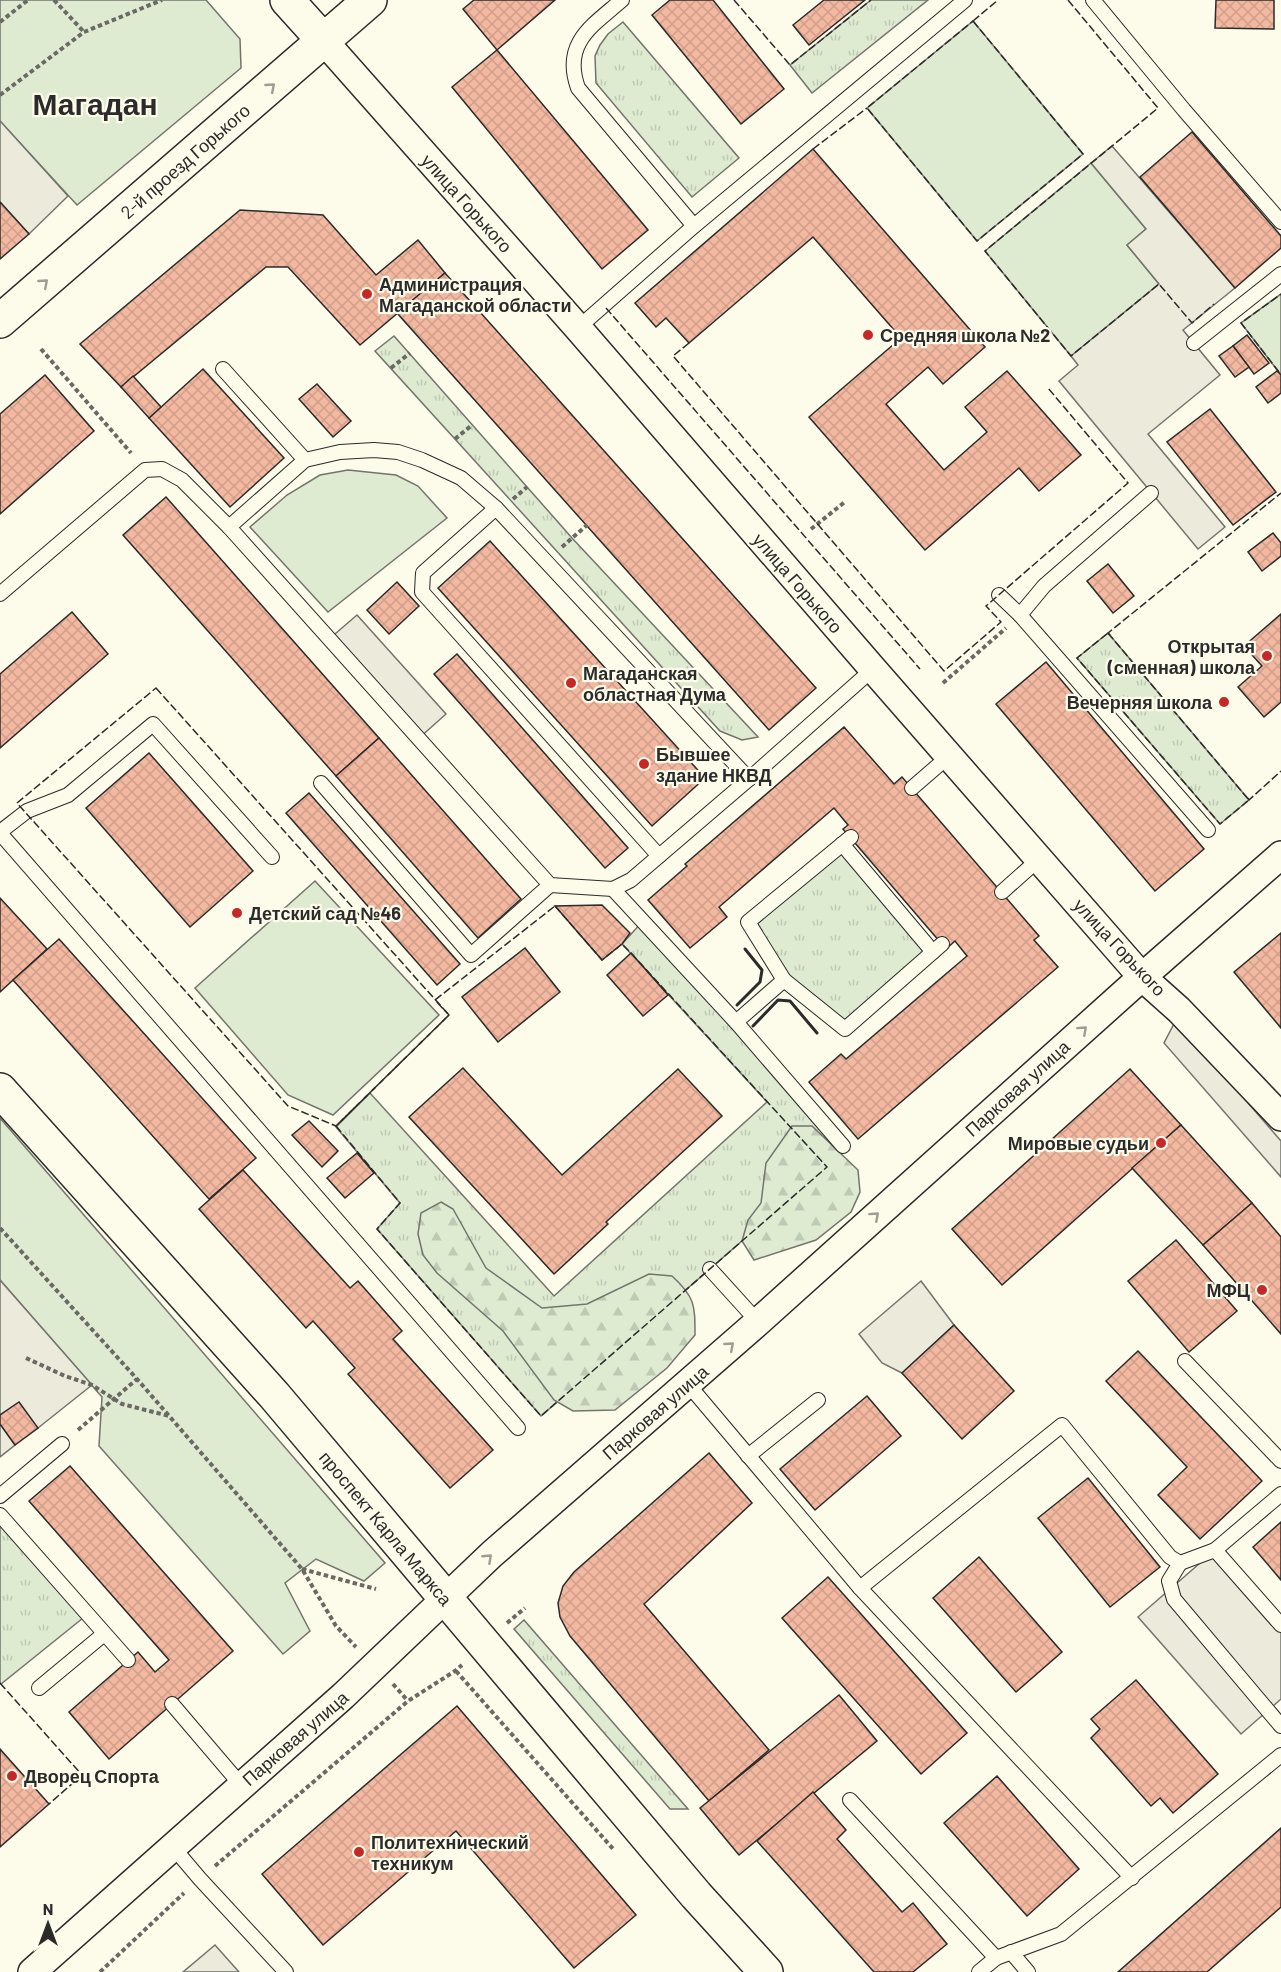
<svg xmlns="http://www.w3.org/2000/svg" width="1281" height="1972" font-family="Barlow,sans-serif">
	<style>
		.grass { fill: url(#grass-tufts); stroke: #74746e; stroke-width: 1.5 }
		.forest { fill: url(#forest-firs); stroke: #74746e; stroke-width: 1.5 }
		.park { fill: #deebd1; stroke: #74746e; stroke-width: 1.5 }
		.parking { fill: #eceadb; stroke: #74746e; stroke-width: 1.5 }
		.building { fill: url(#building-cross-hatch); stroke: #2b2b2b; stroke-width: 1.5 }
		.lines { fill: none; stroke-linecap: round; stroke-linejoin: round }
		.service-casing { stroke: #2b2b2b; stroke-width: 16 }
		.minor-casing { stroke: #2b2b2b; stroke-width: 30 }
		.tertiary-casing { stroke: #2b2b2b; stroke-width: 36 }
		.path { stroke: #6a6964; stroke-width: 4; stroke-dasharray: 4.5 3; stroke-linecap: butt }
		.service { stroke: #fdfbea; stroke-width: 14 }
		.minor { stroke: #fdfbea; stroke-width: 27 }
		.tertiary { stroke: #fdfbea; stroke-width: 33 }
		.fence { stroke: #2b2b2b; stroke-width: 1.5; stroke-dasharray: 8 3; stroke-linecap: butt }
		.wall { stroke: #2b2b2b; stroke-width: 3 }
		.oneway { stroke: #9e9d94 }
		.poi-dot { fill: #c62828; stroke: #fdfbea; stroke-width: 2 }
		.labels { text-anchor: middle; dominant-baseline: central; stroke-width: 4.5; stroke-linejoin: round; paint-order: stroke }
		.street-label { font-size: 18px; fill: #2b2b2b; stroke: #fdfbea }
		.poi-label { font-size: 18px; font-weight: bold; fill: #2b2b2b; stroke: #fdfbea; text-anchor: start }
		.town-label { font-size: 30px; font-weight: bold; fill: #2b2b2b; stroke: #fdfbea }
	</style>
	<defs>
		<pattern id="grass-tufts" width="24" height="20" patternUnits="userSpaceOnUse" patternTransform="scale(1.5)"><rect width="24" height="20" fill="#deebd1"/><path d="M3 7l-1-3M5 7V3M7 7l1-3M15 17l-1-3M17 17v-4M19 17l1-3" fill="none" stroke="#bfcab4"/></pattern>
		<pattern id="forest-firs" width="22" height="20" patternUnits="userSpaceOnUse" patternTransform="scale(1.5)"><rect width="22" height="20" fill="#deebd1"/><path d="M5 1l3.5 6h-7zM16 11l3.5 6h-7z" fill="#bfcab4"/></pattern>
		<pattern id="building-cross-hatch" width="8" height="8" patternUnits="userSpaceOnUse" patternTransform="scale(1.5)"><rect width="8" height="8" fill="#f2b8a0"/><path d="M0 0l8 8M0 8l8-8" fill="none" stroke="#d09e8a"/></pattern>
	</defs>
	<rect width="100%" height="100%" fill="#fdfbea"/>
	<!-- grass -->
	<g class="grass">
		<path d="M871,0H928L812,93L790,65Z"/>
		<path d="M623,22L739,158L692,197L596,83L595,56L600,45L608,34Z"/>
		<path d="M394,336L572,538L758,737L742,740L720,731L375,351Z"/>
		<path d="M1108,633L1249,800L1220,824L1077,658Z"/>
		<path d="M842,844L933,952L845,1029L784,980L748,922Z"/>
		<path d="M643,921L843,1146L841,1157L827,1167L541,1416L377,1229L400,1203L336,1127L370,1093L554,1296L767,1102L622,944Z"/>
		<path d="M0,1515L88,1614L1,1684L0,1683Z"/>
		<path d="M524,1620L688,1809H670L514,1629Z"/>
	</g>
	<!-- forest -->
	<g class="forest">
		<path d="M792,1126H812L858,1170L860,1192L851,1212L816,1240L754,1260L742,1241L748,1220L761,1203L766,1163Z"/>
		<path d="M441,1202L453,1209L486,1268L542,1308L587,1304L649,1274L672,1276C695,1297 695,1305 695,1335L667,1368L615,1410L573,1411L554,1400L503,1331L437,1273L423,1255L418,1234L421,1213Z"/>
	</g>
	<!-- park -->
	<g class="park">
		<path d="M0,0H206L240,39L241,68L77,205L0,121Z"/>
		<path d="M973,21L1083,154L977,241L867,108Z"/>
		<path d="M1091,163L1146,229L1127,245L1159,284L1071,356L985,251Z"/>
		<path d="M1281,294V375L1241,323Z"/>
		<path d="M348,470L396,475L418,486L447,518L328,612L250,527L287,495L320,475Z"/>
		<path d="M315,881L439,1015L333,1115L288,1095L195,988Z"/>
		<path d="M0,1118L385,1563L364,1581L316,1559L285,1583L310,1631L283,1654L99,1446L102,1397L0,1280Z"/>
	</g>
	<!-- parking -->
	<g class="parking">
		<path d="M0,121L68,196L29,234L0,202Z"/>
		<path d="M1112,146L1235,288L1183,330L1220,375L1148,434L1225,527L1198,549L1059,381L1078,365L1071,356L1159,284L1127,245L1146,229L1091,163Z"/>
		<path d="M357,615L446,714L418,739L328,640Z"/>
		<path d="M1176,1020L1281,1141V1177L1164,1043Z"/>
		<path d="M0,1280L92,1385L38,1428L0,1415Z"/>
		<path d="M921,1281L954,1325L902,1373L882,1363L859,1334Z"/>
		<path d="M0,1424L15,1445L0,1457Z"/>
		<path d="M1215,1550L1281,1625V1699L1241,1734L1138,1617Z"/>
		<path d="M215,1945L239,1972H183Z"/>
	</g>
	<!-- building -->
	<g class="building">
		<path d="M474,0H555L497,50L463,9Z"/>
		<path d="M670,0H713L784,89L741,124L652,15Z"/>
		<path d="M824,0H865L809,45L793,25Z"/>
		<path d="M1216,0H1274V29L1215,28Z"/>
		<path d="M497,50L648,230L602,269L452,87Z"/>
		<path d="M1192,132L1281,236V248L1235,288L1140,177Z"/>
		<path d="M813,149L985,347L943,384L928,367L886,404L944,470L987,432L965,407L1007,371L1081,455L1039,491L1019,468L925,550L809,417L901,338L813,237L689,343L666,318L656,327L635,303Z"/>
		<path d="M0,202L29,234L0,259Z"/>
		<path d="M240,210L323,215L376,275L418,240L445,273L360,345L288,267H266L121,387L80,344Z"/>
		<path d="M445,273L816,688L769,730L397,313Z"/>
		<path d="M1247,335L1269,363L1254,374L1233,346Z"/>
		<path d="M1233,346L1249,367L1235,377L1219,356Z"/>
		<path d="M203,369L284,458L230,507L149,418Z"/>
		<path d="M1277,371L1281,375V393L1268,403L1256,387Z"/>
		<path d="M45,375L94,431L0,514V414Z"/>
		<path d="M133,376L161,407L149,418L121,387Z"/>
		<path d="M317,384L351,421L333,437L299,399Z"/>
		<path d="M1210,409L1276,492L1233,525L1167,442Z"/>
		<path d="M166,497L379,738L336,776L123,535Z"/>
		<path d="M1273,533L1281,543V556L1262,571L1248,552Z"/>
		<path d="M490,541L705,778L652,826L438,588Z"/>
		<path d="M1108,564L1134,596L1113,613L1087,581Z"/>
		<path d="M397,582L419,606L389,634L367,610Z"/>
		<path d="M72,612L108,654L0,748V674Z"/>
		<path d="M1281,614V702L1264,717L1238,687L1262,666L1244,646Z"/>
		<path d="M457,654L628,848L605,868L434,674Z"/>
		<path d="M1046,662L1204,849L1155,891L996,704Z"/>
		<path d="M844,727L894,784L902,777L1039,936L1034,940L1058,967L858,1139L809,1082L841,1054L846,1059L967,956L955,941L946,949L843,829L848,825L834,808L719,907L727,917L690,948L648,900L687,866L685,864Z"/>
		<path d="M379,738L521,899L478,938L336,776Z"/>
		<path d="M149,753L253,871L190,927L86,808Z"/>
		<path d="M309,793L460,964L437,985L286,813Z"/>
		<path d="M0,898L47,949L0,992Z"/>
		<path d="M602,905L630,933L622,944L602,960L555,906Z"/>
		<path d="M1281,933V1028L1234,972Z"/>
		<path d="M59,939L256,1158L209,1199L13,980Z"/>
		<path d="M525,948L560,992L498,1042L462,997Z"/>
		<path d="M631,953L668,995L643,1016L607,975Z"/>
		<path d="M463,1068L562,1175L678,1069L722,1116L606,1222L608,1224L554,1274L409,1117Z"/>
		<path d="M1130,1069L1181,1125L1002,1285L952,1229Z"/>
		<path d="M309,1121L338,1151L322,1167L292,1135Z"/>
		<path d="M1181,1125L1252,1203L1203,1245L1132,1168Z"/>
		<path d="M357,1153L374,1173L345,1198L327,1178Z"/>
		<path d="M243,1170L350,1288L358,1281L402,1331L393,1339L493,1450L450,1488L348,1374L355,1368L313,1321L306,1328L199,1209Z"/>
		<path d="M1252,1203L1281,1237V1334L1203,1245Z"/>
		<path d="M1176,1240L1237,1311L1189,1352L1128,1281Z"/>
		<path d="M954,1325L1014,1391L962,1439L902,1373Z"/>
		<path d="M1138,1351L1262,1481L1200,1539L1158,1495L1187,1467L1106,1381Z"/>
		<path d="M867,1396L901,1436L815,1510L780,1469Z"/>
		<path d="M19,1402L38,1428L15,1445L0,1424V1415Z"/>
		<path d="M709,1453L752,1503L644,1604L769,1750L709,1801L570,1636L560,1617L558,1603L563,1586L574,1572Z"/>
		<path d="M70,1466L233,1651L109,1759L69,1712L138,1652L155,1672L169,1660L29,1501Z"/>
		<path d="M1088,1478L1160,1567L1110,1607L1038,1518Z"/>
		<path d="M1281,1522V1580L1253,1547Z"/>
		<path d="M979,1557L1062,1652L1016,1692L933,1598Z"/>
		<path d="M828,1577L967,1733L921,1774L782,1618Z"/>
		<path d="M1136,1680L1218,1774L1173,1813L1160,1798L1151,1806L1091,1738L1100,1729L1091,1719Z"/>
		<path d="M839,1695L877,1741L739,1855L700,1808Z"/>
		<path d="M457,1706L636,1915L574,1968L456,1831L323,1945L262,1874Z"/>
		<path d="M0,1749L49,1804L0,1847Z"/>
		<path d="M997,1776L1079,1869L1027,1916L944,1823Z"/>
		<path d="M813,1792L846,1830L837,1839L902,1912L913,1903L947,1944L913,1972H874L757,1841Z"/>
		<path d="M1281,1828V1907L1207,1972H1118Z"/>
	</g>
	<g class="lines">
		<defs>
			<g id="service">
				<path d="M622,0C592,26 562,43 578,88L694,226"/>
				<path d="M1093,0L1184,110L1281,222"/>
				<path d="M578,328L694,226L965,0"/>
				<path d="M1194,343L1281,274"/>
				<path d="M223,369L305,460"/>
				<path d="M1151,493L1044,586L1020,615L1208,830"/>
				<path d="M496,508L423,573L422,592L659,856"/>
				<path d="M229,527L305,460L340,452L374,450L398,452L422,460L461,478L496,508L749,779"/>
				<path d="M0,594L145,470L162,469L182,480L229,527L550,885L613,889L631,880L749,779L873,669"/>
				<path d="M999,595L1020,615"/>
				<path d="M321,783L471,955L550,885"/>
				<path d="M912,788L949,756"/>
				<path d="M0,832L27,811L68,795L153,724L272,857"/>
				<path d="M0,833L518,1428"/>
				<path d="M842,844L933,952"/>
				<path d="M613,889L736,1022L843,1146"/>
				<path d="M1002,892L1039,859"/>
				<path d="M784,980L845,1029L942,944"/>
				<path d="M736,1022L784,980L748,922L851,837"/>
				<path d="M710,1269L758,1322"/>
				<path d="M1185,1361L1281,1461"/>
				<path d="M687,1383L860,1588L1132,1878"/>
				<path d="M748,1456L818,1400"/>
				<path d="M0,1496L62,1444"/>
				<path d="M0,1515L128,1660"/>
				<path d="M1215,1550L1281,1494"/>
				<path d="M1180,1563L1169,1581L1174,1599L1281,1726"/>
				<path d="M860,1588L1062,1425L1170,1557L1180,1563L1215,1550L1281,1625"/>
				<path d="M39,1688L104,1634"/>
				<path d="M172,1704L241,1785"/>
				<path d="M850,1800L996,1958"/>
				<path d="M172,1846L200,1879L286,1972"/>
				<path d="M1011,1952L1028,1972"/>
				<path d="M979,1972L996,1958L1061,1934L1281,1755"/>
			</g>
			<g id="minor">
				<path d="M324,41L578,328L873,669L1142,977L1179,1010L1281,1117"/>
				<path d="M32,1972L343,1696L492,1554L758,1322L1142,977L1281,855"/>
			</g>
			<g id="tertiary">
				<path d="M287,0L324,41"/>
				<path d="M0,321L370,0"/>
				<path d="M0,1090L274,1395L696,1895L766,1972"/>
			</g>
		</defs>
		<!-- service casing -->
		<use href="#service" class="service-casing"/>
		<!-- minor casing -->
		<use href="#minor" class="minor-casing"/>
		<!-- tertiary casing -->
		<use href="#tertiary" class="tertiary-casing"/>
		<!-- path -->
		<g class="path">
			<path d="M54,0L84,32"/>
			<path d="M0,22L28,0"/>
			<path d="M0,95L84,32L162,0"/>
			<path d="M41,349L131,453"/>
			<path d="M391,368L410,353"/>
			<path d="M455,439L472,425"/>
			<path d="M513,499L527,487"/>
			<path d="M811,529L846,501"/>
			<path d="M562,547L587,525"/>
			<path d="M943,683L1006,628"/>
			<path d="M0,1228L137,1379L302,1569L336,1626L356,1647"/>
			<path d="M26,1358L65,1376L92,1385L122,1404L169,1416"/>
			<path d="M78,1430L137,1379"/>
			<path d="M302,1569L376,1589"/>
			<path d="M507,1623L525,1608"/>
			<path d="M456,1671L614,1850"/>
			<path d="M393,1684L408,1701"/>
			<path d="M215,1866L408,1701L455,1671L462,1665"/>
			<path d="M100,1972L184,1893"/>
		</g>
		<!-- service -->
		<use href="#service" class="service"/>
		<!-- minor -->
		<use href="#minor" class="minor"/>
		<!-- tertiary -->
		<use href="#tertiary" class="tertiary"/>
		<!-- fence -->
		<g class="fence">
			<path d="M734,0L790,65L871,0"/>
			<path d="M1068,0L1158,108L985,251L1071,356L1159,284L1192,323L1214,304"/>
			<path d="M973,21L1083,154L977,241L867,108Z"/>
			<path d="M973,21L998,0"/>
			<path d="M813,149L867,108"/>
			<path d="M606,308L920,669"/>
			<path d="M689,343L673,356L944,671L1001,622L986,606L1128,483L1048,388"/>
			<path d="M1279,372L1241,323L1281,294"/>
			<path d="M1108,633L1249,800L1220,824L1077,658Z"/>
			<path d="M1110,635L1108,633L1281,493"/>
			<path d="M156,688L449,1015L336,1126L288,1106L17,803Z"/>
			<path d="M1248,798L1249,800L1281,771"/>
			<path d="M555,906L602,960L622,944L631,953L827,1167L541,1416L377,1229L400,1203L336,1126L449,1015L435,1000Z"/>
			<path d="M0,1683L82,1775L49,1804"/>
		</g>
		<!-- wall -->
		<g class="wall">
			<path d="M737,1005L760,982L762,970L745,949"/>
			<path d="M753,1026L778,1000L790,1001L817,1033"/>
		</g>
	</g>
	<!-- one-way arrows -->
	<defs><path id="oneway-chevron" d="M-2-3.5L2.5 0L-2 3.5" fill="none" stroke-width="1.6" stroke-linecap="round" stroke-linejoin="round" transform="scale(1.5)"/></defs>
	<g class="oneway">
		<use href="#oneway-chevron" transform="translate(271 87) rotate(-41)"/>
		<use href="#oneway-chevron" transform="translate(44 283) rotate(-41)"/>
		<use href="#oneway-chevron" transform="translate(1083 1030) rotate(-42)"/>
		<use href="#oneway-chevron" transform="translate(875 1216) rotate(-42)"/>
		<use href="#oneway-chevron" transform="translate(730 1346) rotate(-41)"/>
		<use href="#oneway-chevron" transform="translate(488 1558) rotate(-43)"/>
	</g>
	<!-- markers -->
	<g class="poi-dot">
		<circle cx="367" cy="294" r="6"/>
		<circle cx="868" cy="335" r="6"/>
		<circle cx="1267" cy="656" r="6"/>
		<circle cx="571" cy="683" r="6"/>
		<circle cx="1224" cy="702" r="6"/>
		<circle cx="644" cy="764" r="6"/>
		<circle cx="237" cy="913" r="6"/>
		<circle cx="1161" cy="1143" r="6"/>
		<circle cx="1262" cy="1290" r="6"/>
		<circle cx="12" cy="1776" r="6"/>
		<circle cx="359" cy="1852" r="6"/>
	</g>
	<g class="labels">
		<!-- street labels -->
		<g class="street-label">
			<text transform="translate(185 161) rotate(-41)">2-й проезд Горького</text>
			<text transform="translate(467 203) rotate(48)">улица Горького</text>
			<text transform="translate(798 583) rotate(49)">улица Горького</text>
			<text transform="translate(1120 947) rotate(47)">улица Горького</text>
			<text transform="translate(1017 1088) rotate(-42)">Парковая улица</text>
			<text transform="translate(655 1412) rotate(-41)">Парковая улица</text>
			<text transform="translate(386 1528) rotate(50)">проспект Карла Маркса</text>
			<text transform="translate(295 1738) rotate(-41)">Парковая улица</text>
		</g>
		<!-- poi labels -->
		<g class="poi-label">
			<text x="379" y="284">Администрация<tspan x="379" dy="21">Магаданской области</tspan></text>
			<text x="880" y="335">Средняя школа №2</text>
			<text x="1255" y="646" text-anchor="end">Открытая<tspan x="1255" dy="21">(сменная) школа</tspan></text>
			<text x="583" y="673">Магаданская<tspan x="583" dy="21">областная Дума</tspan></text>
			<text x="1212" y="702" text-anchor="end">Вечерняя школа</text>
			<text x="656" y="754">Бывшее<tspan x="656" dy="21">здание НКВД</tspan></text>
			<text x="249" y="913">Детский сад №46</text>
			<text x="1149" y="1143" text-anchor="end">Мировые судьи</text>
			<text x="1250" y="1290" text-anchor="end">МФЦ</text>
			<text x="24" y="1776">Дворец Спорта</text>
			<text x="371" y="1842">Политехнический<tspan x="371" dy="21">техникум</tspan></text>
		</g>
		<!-- town labels -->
		<g class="town-label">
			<text x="95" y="103">Магадан</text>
		</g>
	</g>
	<!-- north arrow -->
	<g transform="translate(48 1924)" stroke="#fdfbea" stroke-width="4.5" paint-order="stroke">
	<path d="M0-4.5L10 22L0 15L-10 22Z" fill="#2b2b2b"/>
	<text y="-9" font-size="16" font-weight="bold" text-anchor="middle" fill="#2b2b2b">N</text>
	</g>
</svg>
